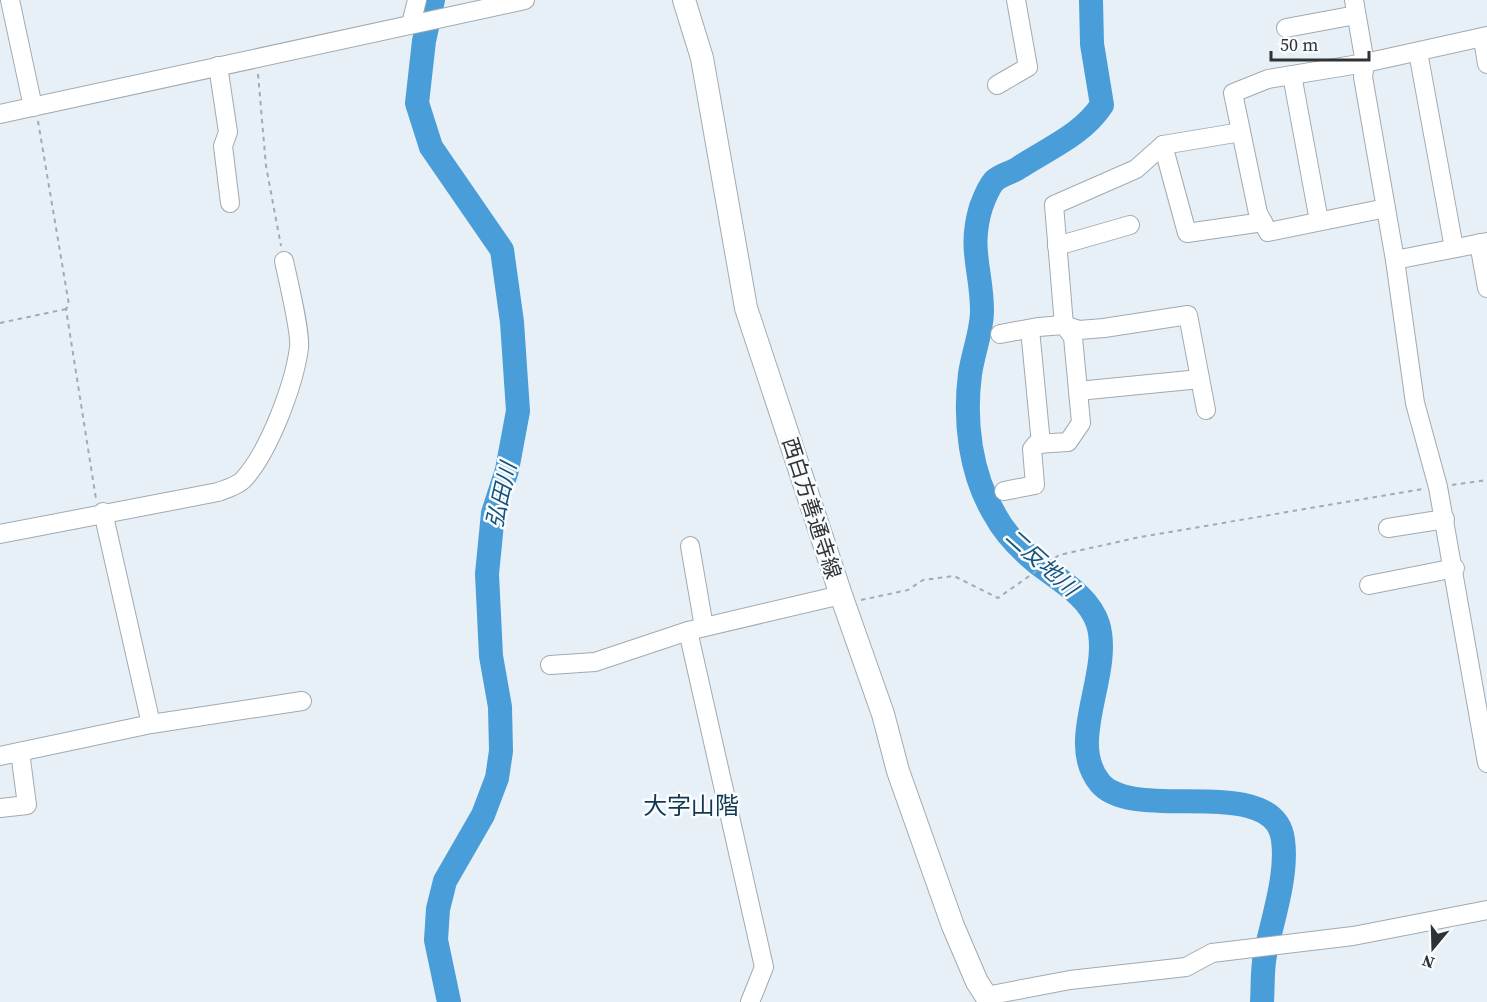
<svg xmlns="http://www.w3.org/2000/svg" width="1487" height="1002" font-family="'Source Serif 4','Noto Sans JP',serif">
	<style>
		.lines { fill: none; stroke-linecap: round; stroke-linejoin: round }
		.river { stroke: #499dd8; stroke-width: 24 }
		.minor-casing { stroke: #a2aab0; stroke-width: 20 }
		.major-casing { stroke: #a2aab0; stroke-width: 24 }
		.path { stroke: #a4abb0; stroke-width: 2; stroke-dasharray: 4.5 4.5; stroke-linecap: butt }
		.minor { stroke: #fff; stroke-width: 18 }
		.major { stroke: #fff; stroke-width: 22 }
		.labels { text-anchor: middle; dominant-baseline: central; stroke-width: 5; stroke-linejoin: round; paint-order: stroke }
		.street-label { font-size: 21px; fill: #2f3335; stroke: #f9fcff }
		.water-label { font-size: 22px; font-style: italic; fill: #16547c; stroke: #f9fcff }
		.quarter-label { font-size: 24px; fill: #133750; stroke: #f9fcff }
	</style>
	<rect width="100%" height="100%" fill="#e7f0f6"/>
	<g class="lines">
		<!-- river -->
		<g class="river">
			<path d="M433,0L424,41L417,103L431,147L502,250L512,322L518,411L507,470L493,513L487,574L491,656L500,707L501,751L497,778L483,815L445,881L438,909L436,940L449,1002"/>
			<path d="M1091,0L1092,44L1102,105C1082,135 1049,148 1020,167C1012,173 1001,174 994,181C988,188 984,199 981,207C968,250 982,270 982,311C982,331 973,353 970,374C964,421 970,474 995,515C1005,534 1020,549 1037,563C1059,580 1089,596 1098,624C1113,674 1065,741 1100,783C1134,824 1274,772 1283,840C1288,875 1272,921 1265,955C1262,970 1263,987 1262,1002"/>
		</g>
		<defs>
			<g id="minor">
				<path d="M10,0L33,107"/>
				<path d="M1354,0L1365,63L1363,77L1395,260L1415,403L1438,487L1487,763"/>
				<path d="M411,24L417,0"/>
				<path d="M1286,28L1356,15"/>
				<path d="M1483,39L1487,64"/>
				<path d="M1418,52L1454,248"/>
				<path d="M218,66L228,132L223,146L230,203"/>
				<path d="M1292,75L1319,221"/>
				<path d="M997,85L1028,67L1016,0"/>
				<path d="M0,114L525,0"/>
				<path d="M1163,145L1187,233L1263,222"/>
				<path d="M1386,208L1268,232L1258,213L1233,93L1268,79L1365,63L1487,36"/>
				<path d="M1479,243L1487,288"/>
				<path d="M1057,246L1130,225"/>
				<path d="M1395,260L1487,242"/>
				<path d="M1030,329L1041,444"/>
				<path d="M1000,334L1038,327L1064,325L1079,330L1104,328L1188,315L1206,410"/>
				<path d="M1078,391L1200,379"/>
				<path d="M1004,491L1035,485L1032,449L1036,444L1068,442L1081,423L1073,337L1064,325L1054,205L1136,169L1163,145L1241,132"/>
				<path d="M103,512L151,724"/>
				<path d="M1388,528L1445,519"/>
				<path d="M0,534L218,492C226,489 237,486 243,480C269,452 294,385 299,348C301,332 288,280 284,261"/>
				<path d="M690,546L704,627"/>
				<path d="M1369,585L1455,568"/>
				<path d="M688,631L764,967L750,1002"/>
				<path d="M550,665L595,662L688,631L841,595"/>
				<path d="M0,756L151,724L302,701"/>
				<path d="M0,808L27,805L20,752"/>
				<path d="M986,996L1070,980L1186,967L1212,953L1353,936L1487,910"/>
			</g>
			<path id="major" d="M684,0L702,58L746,308L841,595L883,714L898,771L953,926L977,982L990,1002"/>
		</defs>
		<!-- minor casing -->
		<use href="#minor" class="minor-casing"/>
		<!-- major casing -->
		<use href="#major" class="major-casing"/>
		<!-- path -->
		<g class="path">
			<path d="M258,74L266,166L281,246"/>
			<path d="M38,121L69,305L66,309L96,499"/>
			<path d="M0,323L66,309"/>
			<path d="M1452,485L1487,480"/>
			<path d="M861,600L908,590L923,580L954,576L998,598L1059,555L1140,537L1423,489"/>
		</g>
		<!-- minor -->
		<use href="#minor" class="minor"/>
		<!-- major -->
		<use href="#major" class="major"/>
	</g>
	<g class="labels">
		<!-- street labels -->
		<g class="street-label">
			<text transform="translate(812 508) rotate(72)">西白方善通寺線</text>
		</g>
		<!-- water labels -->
		<g class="water-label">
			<text transform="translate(501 495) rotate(-77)">弘田川</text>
			<text transform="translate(1042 562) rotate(42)">二反地川</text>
		</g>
		<!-- quarter labels -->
		<g class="quarter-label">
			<text x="691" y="805">大字山階</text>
		</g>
	</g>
	<!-- north arrow -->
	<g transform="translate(1433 948) rotate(199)" stroke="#f9fcff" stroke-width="4.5" paint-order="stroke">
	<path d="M0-4.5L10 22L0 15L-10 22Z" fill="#2f3335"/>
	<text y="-9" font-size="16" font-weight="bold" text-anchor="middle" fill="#2f3335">N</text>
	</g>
	<!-- scale -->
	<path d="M1271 51v9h98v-9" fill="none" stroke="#2f3335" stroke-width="3"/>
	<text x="1280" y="51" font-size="18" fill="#2f3335" stroke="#f9fcff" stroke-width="4.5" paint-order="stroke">50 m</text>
</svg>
